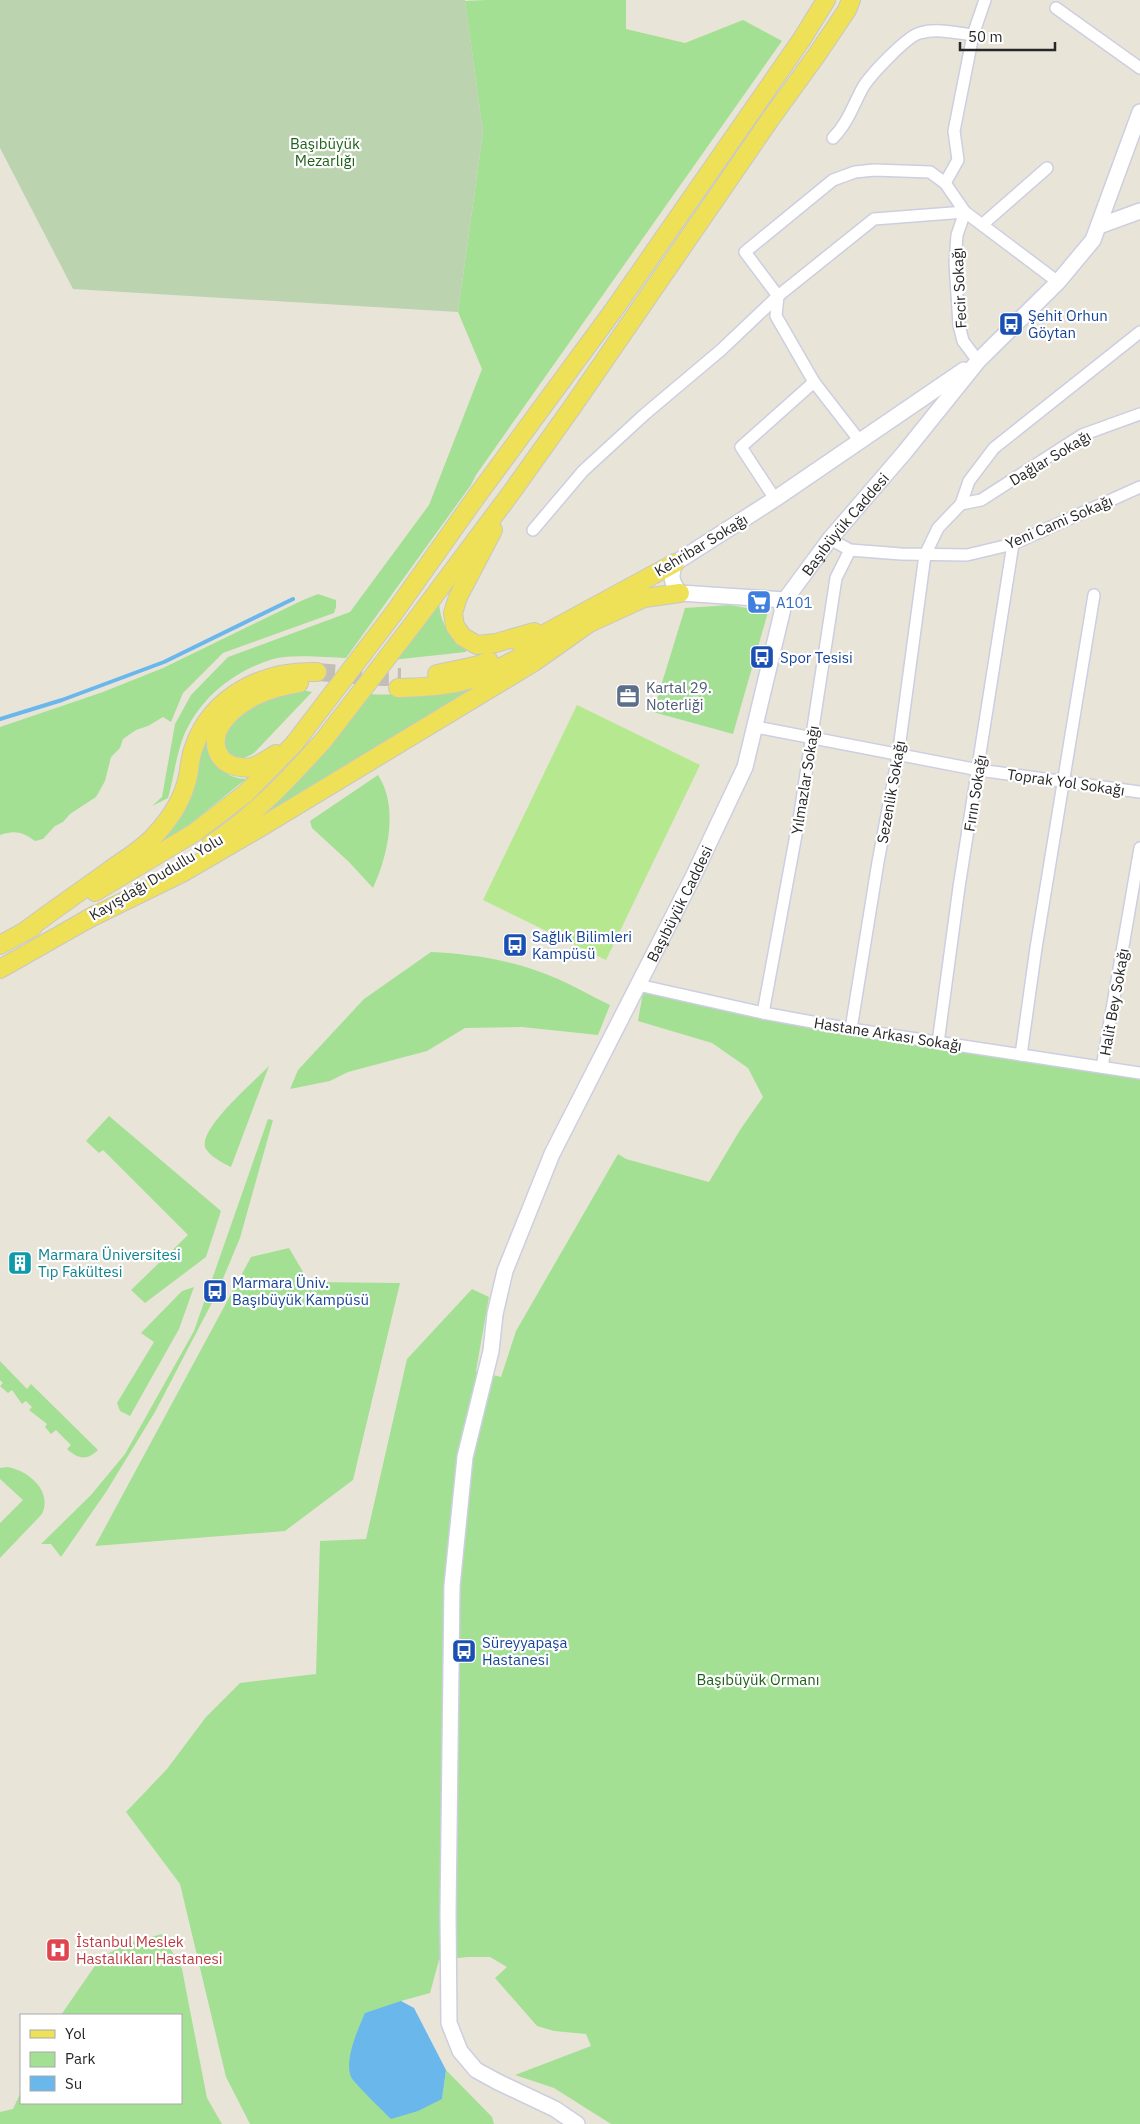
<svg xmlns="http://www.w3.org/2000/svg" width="1140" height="2124" font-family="'IBM Plex Sans',sans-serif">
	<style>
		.green { fill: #a3e094 }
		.cemetery { fill: #bbd3af }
		.pitch { fill: #b5e88f }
		.water { fill: #6ab7ec }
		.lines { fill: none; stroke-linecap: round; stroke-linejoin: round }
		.stream { stroke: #6ab7ec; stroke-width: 4 }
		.primary-tunnel { stroke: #c2beb5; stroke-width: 18; stroke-dasharray: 18 9; stroke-linecap: butt }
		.minor-casing { stroke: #cdcee0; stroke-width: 14 }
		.secondary-casing { stroke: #cdcee0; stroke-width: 18 }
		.primary-casing { stroke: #c7c7c7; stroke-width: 20 }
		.minor { stroke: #fff; stroke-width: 11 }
		.secondary { stroke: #fff; stroke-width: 15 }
		.primary { stroke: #eee158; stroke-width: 18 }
		.primary-bridge-casing { stroke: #c7c7c7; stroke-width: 20; stroke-linecap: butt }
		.primary-bridge { stroke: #eee158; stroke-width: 18 }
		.labels { text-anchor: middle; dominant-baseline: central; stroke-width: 4.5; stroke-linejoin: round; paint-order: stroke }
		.park-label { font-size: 15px; fill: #1e6119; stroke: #fff }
		.street-label { font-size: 15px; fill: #272727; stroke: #fff }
		.transit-label { font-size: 15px; fill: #164399; stroke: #fff; text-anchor: start }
		.shop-label { font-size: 15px; fill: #366cbe; stroke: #fff; text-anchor: start }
		.service-label { font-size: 15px; fill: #4e5e75; stroke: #fff; text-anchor: start }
		.culture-label { font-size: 15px; fill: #0d838f; stroke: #fff; text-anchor: start }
		.health-label { font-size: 15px; fill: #be3a42; stroke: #fff; text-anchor: start }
	</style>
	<rect width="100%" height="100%" fill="#e9e4d8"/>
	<!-- green -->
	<g class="green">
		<path d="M486,0H626V29L685,43L743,20L782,41L476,475L471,485L346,658C325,657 292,654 273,659C231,672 193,703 180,747C175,763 173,781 168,798L152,806L162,797L175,724L191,695L228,657L350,612L429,505L482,369L458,312L483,132L465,1Z"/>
		<path d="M318,594L336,600V607L334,613L223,653L183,693L171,722L163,717L148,726L136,730L123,739L120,748L111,757L105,781L96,797L70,814L63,822L55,826L43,839L35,841C23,832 15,830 0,835V727L103,692L163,668L303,600Z"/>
		<path d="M439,601C440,623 448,635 466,647V652L392,660Z"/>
		<path d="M730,605L768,612L733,734L653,712L685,608Z"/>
		<path d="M475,686L251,825L369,694C404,696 439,692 475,686Z"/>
		<path d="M303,690L312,692L254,753C243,760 238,760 227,752L222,735L229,722L273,694Z"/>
		<path d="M210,725C215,752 212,777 246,779L190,824L161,842Z"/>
		<path d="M378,775C399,807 388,856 373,888L349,862L312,828L310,821Z"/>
		<path d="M431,952C474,954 518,961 558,979C576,987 593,997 610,1005L598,1035L522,1027L465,1028L427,1051L348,1072L330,1081L290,1089L298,1070L364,999Z"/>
		<path d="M643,992L850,1035L1140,1078V2124H611L554,2088L515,2075L591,2046L586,2034L554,2031L537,2026L495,1978L507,1967L490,1957H468L439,1960L430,1993L401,2001L442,2099L446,2070L492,2117L494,2124H250L226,2077L180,1884L126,1812L167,1769L206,1717L240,1683L316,1674L320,1541L366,1539L407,1359L472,1289L489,1297L476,1371L501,1377L516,1331L618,1154L626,1159L709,1182L740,1130L763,1097L748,1068L712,1043L638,1021Z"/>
		<path d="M269,1066L231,1167C223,1163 211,1157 206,1149C195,1131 256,1080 269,1066Z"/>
		<path d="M109,1116L221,1211L206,1257L145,1303L131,1290L188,1235L103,1150L99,1153L86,1141Z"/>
		<path d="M268,1119L273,1120L240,1238L217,1293L155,1412L106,1492L61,1557L51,1544H41L91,1495L125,1454L194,1331Z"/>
		<path d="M289,1248L309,1282L400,1283L353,1480L285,1531L95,1546L251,1257Z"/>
		<path d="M194,1287L179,1329L130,1416L120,1411L117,1403L154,1342L141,1333L182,1291Z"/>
		<path d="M0,1361L27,1389L31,1384L98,1450C87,1461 78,1459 67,1449L71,1445L56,1430L51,1434L45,1427L47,1424L29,1410L32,1407L26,1401L22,1404L12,1390L8,1393L0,1386L3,1383L0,1380Z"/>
		<path d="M7,1467C28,1470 53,1491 42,1514L0,1558V1523L23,1500L0,1479V1468Z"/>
		<path d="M162,1934L182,1969L207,2098L222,2124H0V2112L13,2109L21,2092V2103H181V2015H61L101,1957L129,1943Z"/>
	</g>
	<!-- cemetery -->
	<path class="cemetery" d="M0,0H465L483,132L458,312L73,289L0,148Z"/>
	<!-- pitch -->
	<path class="pitch" d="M577,705L700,765L606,960L483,900Z"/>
	<!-- water -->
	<path class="water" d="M401,2001L414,2008L446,2070L442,2099L418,2111L391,2119C384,2112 354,2083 351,2077C344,2060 358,2029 365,2013Z"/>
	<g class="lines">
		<!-- stream -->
		<path class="stream" d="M0,719L62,700L164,662L293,599"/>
		<!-- primary-tunnel -->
		<path class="primary-tunnel" d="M317,672L382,677H401"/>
		<defs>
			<g id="minor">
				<path d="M1056,8L1140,68"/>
				<path d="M833,138C847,124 853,106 862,89C869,76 907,36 920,33C937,28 956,33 973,35"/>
				<path d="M945,183L958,160L954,131L973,35L985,0"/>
				<path d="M983,224L1047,168"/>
				<path d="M859,440L814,382L776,316L778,296L745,252L833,180L855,172L874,170L930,172L945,183L965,212L957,235L955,263L959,325L963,341L978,361"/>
				<path d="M775,499L741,447L814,382"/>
				<path d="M961,504L981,500L1082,435L1140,414"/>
				<path d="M533,530L583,471L645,414L721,350L778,296L874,219L965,212L1058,282"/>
				<path d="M830,539L850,550L901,554L967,555L1013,544L1140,487"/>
				<path d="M756,727L979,770L1140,792"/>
				<path d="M638,985L763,1013L851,1029L1140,1073"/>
				<path d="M763,1013L800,813L836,578L850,550"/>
				<path d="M851,1029L878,862L898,756L925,555L938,528L961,504L969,481L994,448L1140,332"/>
				<path d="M938,1043L959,887L1013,544"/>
				<path d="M1021,1055L1036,948L1094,595"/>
				<path d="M1102,1067L1140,848"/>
			</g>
			<g id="secondary">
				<path d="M1099,226L1140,211"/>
				<path d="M785,600L680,593C671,583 670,575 675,563L775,499L964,370"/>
				<path id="s1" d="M577,2124L555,2109L498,2082L476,2070L460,2051L449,2023L448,1914L452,1586L465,1457L491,1351L495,1314L505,1271L552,1154L692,879L745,767L785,600L830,539L904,453L978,361L1058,282L1093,240L1140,112"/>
			</g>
			<g id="primary">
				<path d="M493,530L458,597L453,613L455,626L463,637L477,645L496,643L534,632"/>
				<path d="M394,613L474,500L613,311L802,39L826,0"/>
				<path d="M413,624L511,493L573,406L769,121L816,56L847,10L851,0"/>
				<path d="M583,626L644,598L680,593"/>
				<path d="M522,646L675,563"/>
				<path d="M437,674L479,665L489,661"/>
				<path d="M398,688C421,687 445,687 468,680C493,674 516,659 539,647"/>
				<path d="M276,754C269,758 260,765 252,767C249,768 245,768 241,767C217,766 209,742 222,723C239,699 271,687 299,683"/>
				<path d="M211,844C244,823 273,795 299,767"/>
				<path d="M95,892L194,833L245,794L294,744"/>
				<path d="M86,920L182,873L261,827L534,662L592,621"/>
				<path d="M24,932C52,911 81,891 110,870C125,859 143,849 155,835C171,818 183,800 188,776C190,766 190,757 194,747C212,695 265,670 317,672"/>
				<path d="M0,945L33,927"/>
				<path d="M0,969L95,915"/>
			</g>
		</defs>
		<!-- minor casing -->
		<use href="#minor" class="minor-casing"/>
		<!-- secondary casing -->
		<use href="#secondary" class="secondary-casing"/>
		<!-- primary casing -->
		<use href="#primary" class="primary-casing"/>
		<!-- minor -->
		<use href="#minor" class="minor"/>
		<!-- secondary -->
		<use href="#secondary" class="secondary"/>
		<!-- primary -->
		<use href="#primary" class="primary"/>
		<defs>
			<g id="primary-bridge">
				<path d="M294,744L394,613"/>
				<path d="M299,767L323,741L413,624"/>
			</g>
		</defs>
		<!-- primary-bridge casing -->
		<use href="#primary-bridge" class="primary-bridge-casing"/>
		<!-- primary-bridge -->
		<use href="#primary-bridge" class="primary-bridge"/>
	</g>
	<!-- icons -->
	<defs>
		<symbol id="bus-square" viewBox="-11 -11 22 22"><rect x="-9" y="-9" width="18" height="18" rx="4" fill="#1a4fb4" stroke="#fff"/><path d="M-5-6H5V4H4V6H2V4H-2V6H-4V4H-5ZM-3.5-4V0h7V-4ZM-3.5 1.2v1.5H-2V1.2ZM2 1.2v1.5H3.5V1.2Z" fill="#fff"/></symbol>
		<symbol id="supermarket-square" viewBox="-11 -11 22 22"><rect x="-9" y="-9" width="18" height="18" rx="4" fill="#3f7fe0" stroke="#fff"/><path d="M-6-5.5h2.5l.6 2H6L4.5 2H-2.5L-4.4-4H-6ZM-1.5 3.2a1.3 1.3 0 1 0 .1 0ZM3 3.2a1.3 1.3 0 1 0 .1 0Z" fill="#fff"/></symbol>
		<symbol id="office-square" viewBox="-11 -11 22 22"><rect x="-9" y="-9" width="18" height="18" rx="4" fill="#5c6f8a" stroke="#fff"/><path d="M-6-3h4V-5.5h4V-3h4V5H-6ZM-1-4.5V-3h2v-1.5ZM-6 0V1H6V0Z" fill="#fff"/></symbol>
		<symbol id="building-square" viewBox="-11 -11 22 22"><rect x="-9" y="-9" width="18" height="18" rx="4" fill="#0f9aa8" stroke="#fff"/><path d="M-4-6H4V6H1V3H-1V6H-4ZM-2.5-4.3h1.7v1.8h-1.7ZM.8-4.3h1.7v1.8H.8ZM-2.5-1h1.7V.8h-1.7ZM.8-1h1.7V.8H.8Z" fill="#fff"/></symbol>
		<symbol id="hospital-square" viewBox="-11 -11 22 22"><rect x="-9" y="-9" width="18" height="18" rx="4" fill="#e0444e" stroke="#fff"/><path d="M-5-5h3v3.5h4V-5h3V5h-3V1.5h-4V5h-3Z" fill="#fff"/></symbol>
	</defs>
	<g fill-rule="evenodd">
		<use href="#bus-square" x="997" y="310" width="28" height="28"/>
		<use href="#supermarket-square" x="745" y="588" width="28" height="28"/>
		<use href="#bus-square" x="748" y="643" width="28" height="28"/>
		<use href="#office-square" x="614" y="682" width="28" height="28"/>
		<use href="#bus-square" x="501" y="931" width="28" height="28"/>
		<use href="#building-square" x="6" y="1249" width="28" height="28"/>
		<use href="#bus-square" x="201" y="1277" width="28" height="28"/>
		<use href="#bus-square" x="450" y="1637" width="28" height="28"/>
		<use href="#hospital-square" x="44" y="1936" width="28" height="28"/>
	</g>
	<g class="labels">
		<!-- park labels -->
		<g class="park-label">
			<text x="325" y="143">Başıbüyük<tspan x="325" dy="17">Mezarlığı</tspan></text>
			<text x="758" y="1679">Başıbüyük Ormanı</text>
		</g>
		<!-- street labels -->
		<g class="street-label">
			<text transform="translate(959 288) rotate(-93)">Fecir Sokağı</text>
			<text transform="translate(1050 458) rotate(-31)">Dağlar Sokağı</text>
			<text transform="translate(1059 522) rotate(-23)">Yeni Cami Sokağı</text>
			<text stroke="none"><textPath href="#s1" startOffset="1754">Başıbüyük Caddesi</textPath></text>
			<text transform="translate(701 545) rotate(-31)">Kehribar Sokağı</text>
			<text transform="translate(805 780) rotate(-81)">Yılmazlar Sokağı</text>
			<text transform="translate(1066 782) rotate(8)">Toprak Yol Sokağı</text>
			<text transform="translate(891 792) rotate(-80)">Sezenlik Sokağı</text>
			<text transform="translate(975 793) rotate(-81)">Fırın Sokağı</text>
			<text transform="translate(156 877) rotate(-31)">Kayışdağı Dudullu Yolu</text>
			<text stroke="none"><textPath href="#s1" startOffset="1334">Başıbüyük Caddesi</textPath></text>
			<text transform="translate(1114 1002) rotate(-80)">Halit Bey Sokağı</text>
			<text transform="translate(888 1034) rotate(9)">Hastane Arkası Sokağı</text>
		</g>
		<!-- transit labels -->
		<g class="transit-label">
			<text x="1028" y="315">Şehit Orhun<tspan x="1028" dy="17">Göytan</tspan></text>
			<text x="780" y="657">Spor Tesisi</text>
			<text x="532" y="936">Sağlık Bilimleri<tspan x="532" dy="17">Kampüsü</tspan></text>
			<text x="232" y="1282">Marmara Üniv.<tspan x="232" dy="17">Başıbüyük Kampüsü</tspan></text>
			<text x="482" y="1642">Süreyyapaşa<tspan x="482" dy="17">Hastanesi</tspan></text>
		</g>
		<!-- shop labels -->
		<g class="shop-label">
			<text x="776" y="602">A101</text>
		</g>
		<!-- service labels -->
		<g class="service-label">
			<text x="646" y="687">Kartal 29.<tspan x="646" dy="17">Noterliği</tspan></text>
		</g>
		<!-- culture labels -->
		<g class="culture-label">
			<text x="38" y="1254">Marmara Üniversitesi<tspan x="38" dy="17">Tıp Fakültesi</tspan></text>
		</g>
		<!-- health labels -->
		<g class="health-label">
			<text x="76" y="1941">İstanbul Meslek<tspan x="76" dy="17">Hastalıkları Hastanesi</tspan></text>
		</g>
	</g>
	<!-- legend -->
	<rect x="20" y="2014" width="162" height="90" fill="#ffffff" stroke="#a9a9a9"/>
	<rect x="30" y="2030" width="25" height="8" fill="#eee158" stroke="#a9a9a9"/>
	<text x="65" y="2039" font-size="15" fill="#272727">Yol</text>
	<rect x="30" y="2052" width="25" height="15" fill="#a3e094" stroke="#a9a9a9"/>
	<text x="65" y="2064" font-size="15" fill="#272727">Park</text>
	<rect x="30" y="2076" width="25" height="15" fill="#6ab7ec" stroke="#a9a9a9"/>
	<text x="65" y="2089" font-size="15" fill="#272727">Su</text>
	<!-- scale -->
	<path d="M960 42v8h95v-8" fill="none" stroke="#272727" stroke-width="2.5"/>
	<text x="968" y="42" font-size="15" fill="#272727" stroke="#ffffff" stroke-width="4" paint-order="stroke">50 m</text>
</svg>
